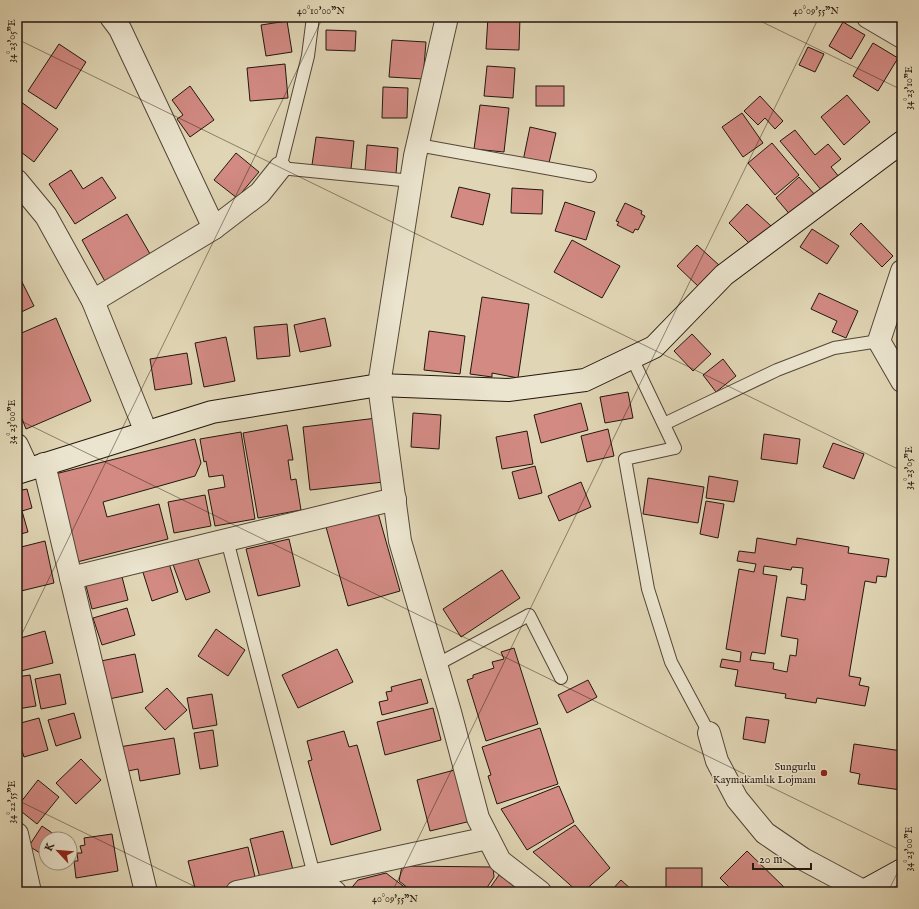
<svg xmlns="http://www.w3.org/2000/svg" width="919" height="909" font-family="'IM FELL English',serif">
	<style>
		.building { fill: #d28a83; stroke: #23170e; fill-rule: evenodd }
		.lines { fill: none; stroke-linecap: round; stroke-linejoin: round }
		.lane-casing { stroke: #524638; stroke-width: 14 }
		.street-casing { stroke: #524638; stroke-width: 24 }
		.secondary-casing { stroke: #23170e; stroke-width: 24 }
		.lane { stroke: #ebe4ce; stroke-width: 12 }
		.street { stroke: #ebe4ce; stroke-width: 22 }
		.secondary { stroke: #ebe4ce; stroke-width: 22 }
		.ticks { fill: none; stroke: #23170e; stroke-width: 1; stroke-opacity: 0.45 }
		.poi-dot { fill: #8f2418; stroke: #ebe4ce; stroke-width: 1.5 }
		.labels { text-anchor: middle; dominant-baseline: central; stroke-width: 3; stroke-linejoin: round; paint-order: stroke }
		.poi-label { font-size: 11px; fill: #23170e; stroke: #ebe4ce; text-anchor: end }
		.neatline { fill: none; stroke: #23170e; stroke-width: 1.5 }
		.ticks-label { font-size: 10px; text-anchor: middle; fill: #23170e }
	</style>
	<rect width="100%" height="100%" fill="#e0d5b4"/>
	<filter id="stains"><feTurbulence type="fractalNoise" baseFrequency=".005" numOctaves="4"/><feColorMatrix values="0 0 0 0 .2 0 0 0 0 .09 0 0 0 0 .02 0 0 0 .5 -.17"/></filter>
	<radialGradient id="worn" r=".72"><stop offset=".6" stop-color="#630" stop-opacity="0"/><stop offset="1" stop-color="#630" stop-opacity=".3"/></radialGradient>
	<!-- building -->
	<g class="building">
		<path d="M488,17H520L519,50L486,49Z"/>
		<path d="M774,17H783L782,21Z"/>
		<path d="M872,17H902V30Z"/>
		<path d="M287,21L292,52L266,56L261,25Z"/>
		<path d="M843,22L865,35L851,59L829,46Z"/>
		<path d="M326,30L356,31L355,51L326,50Z"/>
		<path d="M392,40L426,42L423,79L389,77Z"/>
		<path d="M873,43L898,58L878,91L853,76Z"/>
		<path d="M59,44L86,62L56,109L28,91Z"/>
		<path d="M808,47L824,54L815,72L799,65Z"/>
		<path d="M285,64L288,98L250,101L247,68Z"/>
		<path d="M487,66L515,68L513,98L484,96Z"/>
		<path d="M190,86L214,120L190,137L177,119L183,115L172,100Z"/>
		<rect x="536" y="86" width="28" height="20"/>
		<path d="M383,87L408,88L407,118H382Z"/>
		<path d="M847,95L870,122L844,145L821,117Z"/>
		<path d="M760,96L783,121L775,129L765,118L758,125L744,111Z"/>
		<path d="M17,99L58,129L34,162L17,149Z"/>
		<path d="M480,105L509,108L504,152L474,149Z"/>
		<path d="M742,113L763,143L743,157L722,127Z"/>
		<path d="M530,127L556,133L548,167L523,161Z"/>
		<path d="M795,130L815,155L828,144L841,159L831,167L840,178L823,192L780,141Z"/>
		<path d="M316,137L354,141L351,169L312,165Z"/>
		<path d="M772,143L799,175L775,195L748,163Z"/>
		<path d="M367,145L398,148L396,174L365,171Z"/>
		<path d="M236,153L259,172L237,198L214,180Z"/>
		<path d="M71,170L83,189L102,177L116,198L75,224L49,184Z"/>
		<path d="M799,177L816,196L792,217L776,198Z"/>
		<path d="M459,187L490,194L483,225L451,217Z"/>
		<path d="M512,188L543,190L542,214L511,213Z"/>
		<path d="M565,202L595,212L586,240L555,231Z"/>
		<path d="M625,203L642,211L641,214L645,216L638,230L635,229L633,233L617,225L619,222L616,221Z"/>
		<path d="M747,204L771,226L752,246L729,223Z"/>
		<path d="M127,214L153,259L107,285L82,240Z"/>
		<path d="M861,223L893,256L882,267L850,234Z"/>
		<path d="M812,229L839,246L827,264L800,247Z"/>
		<path d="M572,240L620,266L602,298L554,272Z"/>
		<path d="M697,245L720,266L700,288L677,266Z"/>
		<path d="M17,272L34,306L17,314Z"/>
		<path d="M819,293L858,311L846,338L832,332L837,321L811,309Z"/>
		<path d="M482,297L529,304L518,378L492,373V377L470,374Z"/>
		<path d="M56,318L91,401L26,429L17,406V335Z"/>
		<path d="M325,318L331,346L300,352L294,325Z"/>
		<path d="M287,324L290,356L257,359L254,327Z"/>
		<path d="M429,331L465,336L460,374L424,370Z"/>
		<path d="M902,333V343L899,341Z"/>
		<path d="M692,334L711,354L693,371L674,351Z"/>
		<path d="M226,337L235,381L204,387L195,343Z"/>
		<path d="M187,353L192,384L155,390L150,359Z"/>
		<path d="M723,359L736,376L716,392L703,375Z"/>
		<path d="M628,392L633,418L605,423L600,397Z"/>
		<path d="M581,403L588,430L541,443L534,415Z"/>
		<path d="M413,413L441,415L439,449L411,447Z"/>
		<path d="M377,418L384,482L310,490L303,427Z"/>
		<path d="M287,425L293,460H288L291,480L296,479L301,510L258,518L243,433Z"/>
		<path d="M608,429L614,456L587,462L581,436Z"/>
		<path d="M527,431L533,464L502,469L496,437Z"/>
		<path d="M241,432L255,519L215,526L208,490L225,487L223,475L209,477L206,461L204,462L200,439Z"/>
		<path d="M764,434L800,439L797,464L761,459Z"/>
		<path d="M195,439L201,463L195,476L103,502L107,517L159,504L168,539L77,562L55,474Z"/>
		<path d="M833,443L864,454L854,479L823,467Z"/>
		<path d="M535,466L542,493L519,499L512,472Z"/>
		<path d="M709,476L738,481L734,502L706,498Z"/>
		<path d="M648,478L704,487L698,523L643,514Z"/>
		<path d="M581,482L591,507L559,521L548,496Z"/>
		<path d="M27,489L32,508L22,511L28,532L17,535V491Z"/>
		<path d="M205,495L211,526L174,533L168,502Z"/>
		<path d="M706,501L724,504L718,538L700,534Z"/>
		<path d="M378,513L400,591L348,606L326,527Z"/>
		<path d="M757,538L796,545L797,538L849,547L848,553L889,559L886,577L877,576L876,583L865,581L849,676L861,678L859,685L869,687L865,706L817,698L816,703L785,698L786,694L735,686L738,670L720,667L722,659L740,662L741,652L726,649L739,569L754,572L756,564L737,561L739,551L755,553ZM764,566L791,570L792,567L803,568L801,584L807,585L805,600L787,597L781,636L798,639L796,656L790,655L787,672L773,669L774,663L750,660L752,652L765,654L777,576L763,574Z"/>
		<path d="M289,539L300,586L258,596L246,549Z"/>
		<path d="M45,541L54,583L21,591L17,574V548Z"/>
		<path d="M195,551L210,592L186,600L171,559Z"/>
		<path d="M167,557L178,592L152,601L141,566Z"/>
		<path d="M502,570L520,598L461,637L443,609Z"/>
		<path d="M121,573L128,600L92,609L85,582Z"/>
		<path d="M127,608L135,635L102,645L93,618Z"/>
		<path d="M216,629L245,650L228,676L198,656Z"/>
		<path d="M45,631L53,663L17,672V639Z"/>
		<path d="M514,648L538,724L486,741L467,680L473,678V675L494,668L492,662L504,659L501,652Z"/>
		<path d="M337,649L353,682L298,708L282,675Z"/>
		<path d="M135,654L143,692L109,699L101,661Z"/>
		<path d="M60,674L66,704L41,709L35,679Z"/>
		<path d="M30,675L36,706L17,709V677Z"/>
		<path d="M421,679L428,703L382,715L379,702L388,700L386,692L392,691L391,687Z"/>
		<path d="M588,680L597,697L567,713L558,695Z"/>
		<path d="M167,688L187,710L165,730L145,708Z"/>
		<path d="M212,694L217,725L193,729L187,698Z"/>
		<path d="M433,708L441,740L385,755L377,722Z"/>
		<path d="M74,713L81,738L56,746L48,720Z"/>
		<path d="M746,717L769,720L765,743L743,739Z"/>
		<path d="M39,718L48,750L24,757L17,735V724Z"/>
		<path d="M540,728L558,784L497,804L488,776L491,775L482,747Z"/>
		<path d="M213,730L218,766L200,769L194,733Z"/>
		<path d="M344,731L349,747L357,745L381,830L331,845L308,761L312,760L307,741Z"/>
		<path d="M174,738L180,774L140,781L138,769L123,772L119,747Z"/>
		<path d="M854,744L902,751V781L901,790L858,784L860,774L850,772Z"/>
		<path d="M81,759L101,780L76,804L56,783Z"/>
		<path d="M462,768L475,820L430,831L417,780Z"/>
		<path d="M38,780L59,797L37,824L17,808V807Z"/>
		<path d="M559,786L574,822L527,850L501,809Z"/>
		<path d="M575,825L610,868L583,892H578L533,852Z"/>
		<path d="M42,826L61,839H46V857L29,846Z"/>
		<path d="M283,831L293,870L260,878L250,839Z"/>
		<path d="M112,834L118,871L76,878L74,861H78L77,853H82L80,846L85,845L84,838Z"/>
		<path d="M248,847L256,881L209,892H196L188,861Z"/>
		<path d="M747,851L788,891L787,892H734L720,878Z"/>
		<path d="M402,866L493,867L494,877L484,892H413L399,881Z"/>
		<rect x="666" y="868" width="36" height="24"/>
		<path d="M386,873L411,892H348L358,880Z"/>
		<path d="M499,875L523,892H487Z"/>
		<path d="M621,880L634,892H610Z"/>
		<path d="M123,889L124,892H101Z"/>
	</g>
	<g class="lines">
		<defs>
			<g id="lane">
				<path d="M313,17L308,56L280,168L412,181"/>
				<path d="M418,145L590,176"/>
				<path d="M632,358L675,448L625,459L648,589L671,662L709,733"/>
				<path d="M664,424L777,370L834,348L879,341"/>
				<path d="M227,540L314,875"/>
				<path d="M436,665L529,615L561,678"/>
			</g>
			<g id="street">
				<path d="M111,17L120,29L214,228"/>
				<path d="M447,17L415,156L379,385L400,541L450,712L478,818L500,861L540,892"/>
				<path d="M868,17L902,37"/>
				<path d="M17,181L46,216L93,301L146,432"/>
				<path d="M902,271L879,341L902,381"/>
				<path d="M93,301L214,228L260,193L280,168"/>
				<path d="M17,445L28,469"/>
				<path d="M44,464L71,578L146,892"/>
				<path d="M71,578L395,499"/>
				<path d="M709,733L717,761L737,799L765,833L803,859L863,891"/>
				<path d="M17,834L30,892"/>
				<path d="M314,875L335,892"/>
				<path d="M237,892L488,838"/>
			</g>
			<g id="secondary">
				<path d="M17,473L212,412L379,385L508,390L585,380L654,347L724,275L902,142"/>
				<path d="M862,892L902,870"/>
			</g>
		</defs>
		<!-- lane casing -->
		<use href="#lane" class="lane-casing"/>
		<!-- street casing -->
		<use href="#street" class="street-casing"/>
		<!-- secondary casing -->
		<use href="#secondary" class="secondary-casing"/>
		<!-- lane -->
		<use href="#lane" class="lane"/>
		<!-- street -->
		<use href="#street" class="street"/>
		<!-- secondary -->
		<use href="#secondary" class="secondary"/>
	</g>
	<!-- ticks -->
	<path class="ticks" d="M752,17L902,90M17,39L902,471M17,419L902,851M17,644L323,17M17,800L206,892M392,892L819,17M888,892L902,863"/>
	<!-- markers -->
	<circle class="poi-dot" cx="824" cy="773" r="4"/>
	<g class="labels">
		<!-- poi labels -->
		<g class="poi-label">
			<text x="816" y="767">Sungurlu<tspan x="816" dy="13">Kaymakamlık Lojmanı</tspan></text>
		</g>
	</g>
	<!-- margin -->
	<rect width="919" height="909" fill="none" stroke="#e0d5b4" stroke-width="44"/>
	<!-- north arrow -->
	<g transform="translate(58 851) rotate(296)"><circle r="19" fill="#ebe4ce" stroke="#9b9281"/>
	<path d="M0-3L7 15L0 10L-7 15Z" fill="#8f2418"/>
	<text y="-6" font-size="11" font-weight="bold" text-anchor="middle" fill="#23170e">K</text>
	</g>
	<!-- scale -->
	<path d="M753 863v6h58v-6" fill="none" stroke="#23170e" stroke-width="2"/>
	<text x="759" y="863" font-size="12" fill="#23170e" stroke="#ebe4ce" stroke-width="3" paint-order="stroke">20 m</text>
	<rect x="22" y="22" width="875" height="865" class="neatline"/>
	<g class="ticks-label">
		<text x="321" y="14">40°10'00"N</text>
		<text x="816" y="14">40°09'55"N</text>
		<text transform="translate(11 41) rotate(-90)" y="4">34°23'05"E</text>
		<text transform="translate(908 88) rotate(-90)" y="4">34°23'10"E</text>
		<text transform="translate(11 422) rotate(-90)" y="4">34°23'00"E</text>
		<text transform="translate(908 468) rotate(-90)" y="4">34°23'05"E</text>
		<text transform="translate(11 802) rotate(-90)" y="4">34°22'55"E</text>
		<text transform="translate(908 849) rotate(-90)" y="4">34°23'00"E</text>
		<text x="395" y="902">40°09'55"N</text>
	</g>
	<rect width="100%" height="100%" filter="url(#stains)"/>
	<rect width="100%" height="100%" fill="url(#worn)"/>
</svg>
